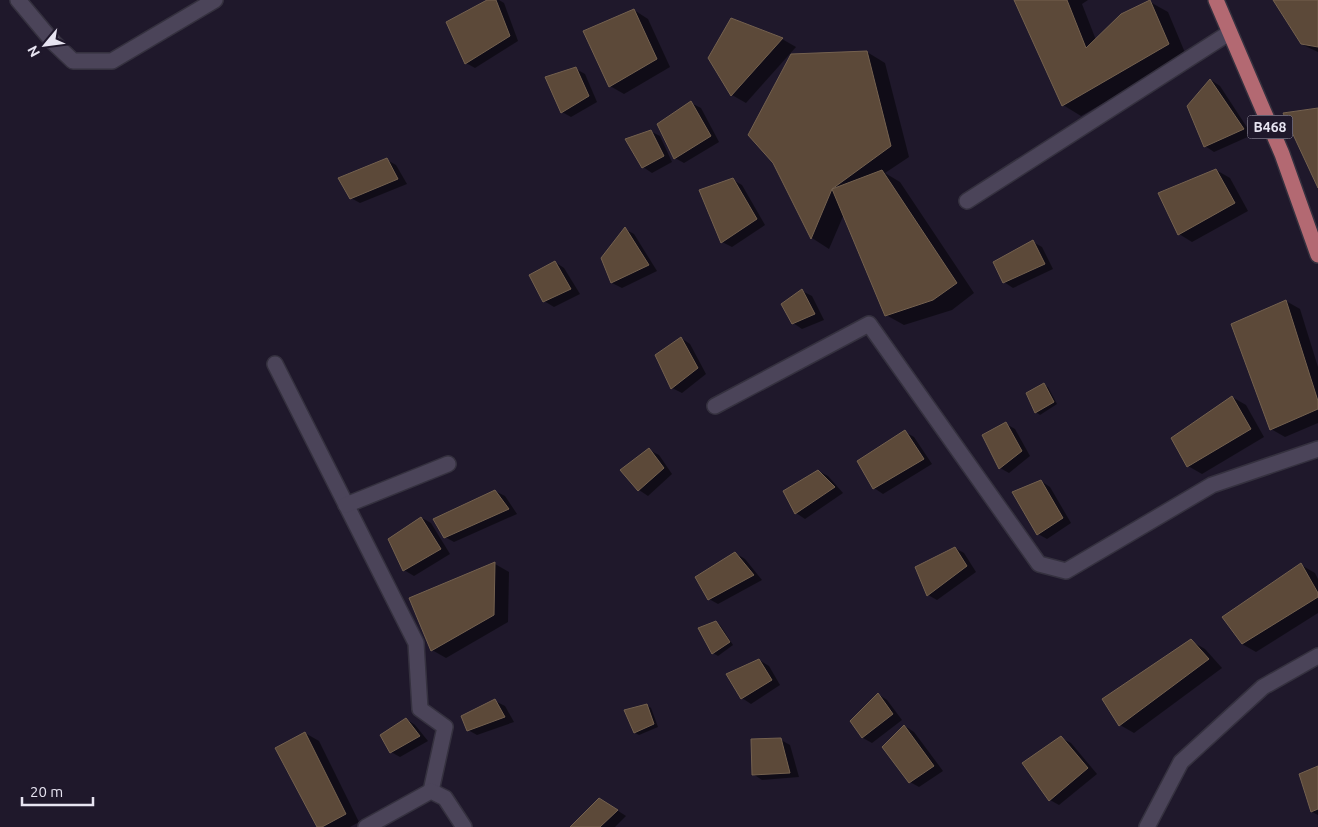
<svg xmlns="http://www.w3.org/2000/svg" width="1318" height="827" font-family="Ubuntu,sans-serif">
	<style>
		.shadow { fill: #0007 }
		.building { fill: #5c4939; stroke: #74614f }
		.lines { fill: none; stroke-linecap: round; stroke-linejoin: round }
		.street-casing { stroke: #35313f; stroke-width: 18 }
		.primary-casing { stroke: #35313f; stroke-width: 18 }
		.street { stroke: #4b4459; stroke-width: 15 }
		.primary { stroke: #b36972; stroke-width: 15 }
		.labels { text-anchor: middle; dominant-baseline: central; stroke-width: 4; stroke-linejoin: round; paint-order: stroke }
		.shield { fill: #1f182b; stroke: #aba7b6; stroke-width: 1 }
		.shield-label { font-size: 14px; font-weight: bold; fill: #e7e4f1 }
	</style>
	<rect width="100%" height="100%" fill="#1f182b"/>
	<!-- shadow -->
	<g class="shadow">
		<path d="M490,0H499L504,3L518,41L475,68L466,63Z"/>
		<path d="M1016,0H1088L1082,4L1096,40L1150,2L1168,12L1186,55L1081,116L1063,105Z"/>
		<path d="M1274,0H1318V52L1301,44Z"/>
		<path d="M634,10L648,19L670,67L624,94L610,86Z"/>
		<path d="M732,20L782,39L796,47L746,103L732,95L709,58Z"/>
		<path d="M867,52L885,63L909,157L885,173L900,182L974,293L952,310L904,325L886,315L844,214L829,249L812,238L774,162Z"/>
		<path d="M576,69L585,74L597,102L571,117L562,112Z"/>
		<path d="M1211,80L1220,86L1252,135L1214,152L1205,146Z"/>
		<path d="M691,103L701,108L719,142L684,163L675,158Z"/>
		<path d="M650,131L660,136L672,162L652,173L643,167Z"/>
		<path d="M387,160L396,165L407,184L360,203L351,198Z"/>
		<path d="M1216,170L1230,178L1248,211L1192,242L1179,234Z"/>
		<path d="M733,180L742,185L765,225L732,247L722,242Z"/>
		<path d="M625,229L634,234L657,271L622,288L612,283L603,258Z"/>
		<path d="M1033,242L1042,247L1053,269L1013,288L1004,282Z"/>
		<path d="M555,262L564,268L580,294L554,307L544,301Z"/>
		<path d="M802,291L812,296L824,320L802,329L793,323Z"/>
		<path d="M1286,301L1300,309L1318,367V423L1285,437L1271,429Z"/>
		<path d="M681,338L690,344L706,374L682,393L672,388Z"/>
		<path d="M1043,385L1048,387L1057,404L1040,415L1036,412Z"/>
		<path d="M1232,397L1246,405L1264,437L1202,474L1188,466Z"/>
		<path d="M1006,424L1015,429L1030,456L1009,473L1000,468Z"/>
		<path d="M905,432L914,437L932,464L883,494L874,488Z"/>
		<path d="M649,450L659,455L672,474L648,496L639,490L621,470Z"/>
		<path d="M818,471L828,476L843,493L805,519L796,513L785,492Z"/>
		<path d="M1041,481L1050,487L1071,523L1047,539L1038,534Z"/>
		<path d="M495,491L505,496L517,514L454,542L445,537Z"/>
		<path d="M422,518L431,523L450,554L414,576L404,570L389,539Z"/>
		<path d="M955,548L964,553L976,572L937,600L928,595Z"/>
		<path d="M735,553L745,559L762,580L718,604L709,599Z"/>
		<path d="M495,564L509,572L508,622L446,658L432,650L411,598Z"/>
		<path d="M1301,565L1315,573L1318,579V613L1256,652L1242,644Z"/>
		<path d="M716,623L720,625L733,645L718,656L713,653L700,629Z"/>
		<path d="M1191,641L1205,649L1222,668L1134,733L1120,725L1103,700Z"/>
		<path d="M759,660L769,666L780,685L751,704L742,698Z"/>
		<path d="M878,694L887,700L902,720L872,743L863,738L852,721Z"/>
		<path d="M495,701L505,706L514,722L477,735L468,730Z"/>
		<path d="M647,705L651,708L658,727L639,735L635,733Z"/>
		<path d="M406,719L415,725L428,741L400,757L391,752Z"/>
		<path d="M905,726L914,732L943,771L919,787L910,782Z"/>
		<path d="M305,733L319,741L359,822L350,827H319Z"/>
		<path d="M1061,738L1071,743L1097,774L1059,805L1050,800Z"/>
		<path d="M781,740L790,745L799,777L762,780L753,774Z"/>
		<path d="M1318,767V815L1312,812L1301,774Z"/>
		<path d="M609,805L626,816L615,827H571Z"/>
	</g>
	<!-- building -->
	<g class="building">
		<path d="M487,0H496L510,36L465,64L446,22Z"/>
		<path d="M1014,0H1067L1086,48L1121,14L1150,0L1169,44L1062,106Z"/>
		<path d="M1273,0H1318V47L1301,44Z"/>
		<path d="M634,9L657,59L609,87L583,31Z"/>
		<path d="M731,18L783,38L731,96L708,58Z"/>
		<path d="M867,51L891,146L832,189L811,239L773,163L748,135L791,54Z"/>
		<path d="M576,67L589,96L561,113L545,77Z"/>
		<path d="M1210,79L1244,129L1204,147L1187,106Z"/>
		<path d="M691,101L711,136L674,159L657,124Z"/>
		<path d="M1318,108V188L1283,113Z"/>
		<path d="M651,130L664,156L642,168L625,139Z"/>
		<path d="M387,158L398,179L350,199L338,178Z"/>
		<path d="M1216,169L1235,203L1178,235L1158,193Z"/>
		<path d="M882,170L957,283L933,300L885,316L832,189Z"/>
		<path d="M733,178L757,219L721,243L699,190Z"/>
		<path d="M625,227L649,265L611,283L601,258Z"/>
		<path d="M1033,240L1045,264L1003,283L993,262Z"/>
		<path d="M555,261L571,289L543,302L529,275Z"/>
		<path d="M802,289L815,314L792,324L781,304Z"/>
		<path d="M1286,300L1318,401V409L1270,430L1231,324Z"/>
		<path d="M681,337L698,368L671,389L655,355Z"/>
		<path d="M1044,383L1054,402L1035,413L1026,393Z"/>
		<path d="M1232,396L1251,429L1187,467L1171,438Z"/>
		<path d="M1006,422L1022,451L999,469L982,435Z"/>
		<path d="M905,430L924,459L873,489L857,461Z"/>
		<path d="M649,448L664,468L638,491L620,470Z"/>
		<path d="M818,470L835,487L795,514L783,491Z"/>
		<path d="M1041,480L1063,518L1037,535L1012,492Z"/>
		<path d="M495,490L509,509L444,538L433,519Z"/>
		<path d="M421,517L441,549L403,571L388,539Z"/>
		<path d="M955,547L967,566L927,596L915,567Z"/>
		<path d="M735,552L754,575L708,600L695,577Z"/>
		<path d="M495,562L494,615L431,651L409,598Z"/>
		<path d="M1301,563L1318,593V597L1242,644L1222,617Z"/>
		<path d="M716,621L730,642L712,654L698,628Z"/>
		<path d="M1191,639L1209,659L1119,726L1102,699Z"/>
		<path d="M759,659L772,680L741,699L726,674Z"/>
		<path d="M878,693L893,714L862,738L850,721Z"/>
		<path d="M495,699L505,717L467,731L461,716Z"/>
		<path d="M647,704L654,724L634,733L624,710Z"/>
		<path d="M406,718L420,736L390,753L380,735Z"/>
		<path d="M904,725L934,766L909,783L882,747Z"/>
		<path d="M305,732L346,814L322,827H317L275,748Z"/>
		<path d="M1061,736L1088,768L1049,801L1022,763Z"/>
		<path d="M781,738L790,773L752,775L751,739Z"/>
		<path d="M1318,766V809L1311,812L1299,774Z"/>
		<path d="M599,798L618,810L600,827H570Z"/>
	</g>
	<g class="lines">
		<defs>
			<g id="street">
				<path d="M18,0L54,43L73,61H112L215,0"/>
				<path d="M967,201L1229,33"/>
				<path d="M275,364L416,643L420,709L445,727L431,791"/>
				<path d="M715,406L869,324L1039,564L1066,571L1212,485L1318,449"/>
				<path d="M346,505L448,464"/>
				<path d="M366,827L431,791L445,798L464,827"/>
				<path d="M1147,827L1181,762L1263,687L1318,656"/>
			</g>
			<path id="primary" d="M1216,0L1282,154L1318,255"/>
		</defs>
		<!-- street casing -->
		<use href="#street" class="street-casing"/>
		<!-- primary casing -->
		<use href="#primary" class="primary-casing"/>
		<!-- street -->
		<use href="#street" class="street"/>
		<!-- primary -->
		<use href="#primary" class="primary"/>
	</g>
	<g class="labels">
		<!-- shield labels -->
		<rect class="shield" x="1247.5" y="115.5" width="45" height="23" rx="4"/>
		<g class="shield-label">
			<text x="1270" y="127">B468</text>
		</g>
	</g>
	<!-- north arrow -->
	<g transform="translate(45 45) rotate(241)" stroke="#1f182b" stroke-width="4" paint-order="stroke">
	<path d="M0-4L9 19L0 12L-9 19Z" fill="#e7e4f1"/>
	<text y="-8" font-size="14" font-weight="bold" text-anchor="middle" fill="#e7e4f1">N</text>
	</g>
	<!-- scale -->
	<path d="M22 797v8h71v-8" fill="none" stroke="#e7e4f1" stroke-width="2.5"/>
	<text x="30" y="797" font-size="15" fill="#e7e4f1" stroke="#1f182b" stroke-width="4" paint-order="stroke">20 m</text>
</svg>
